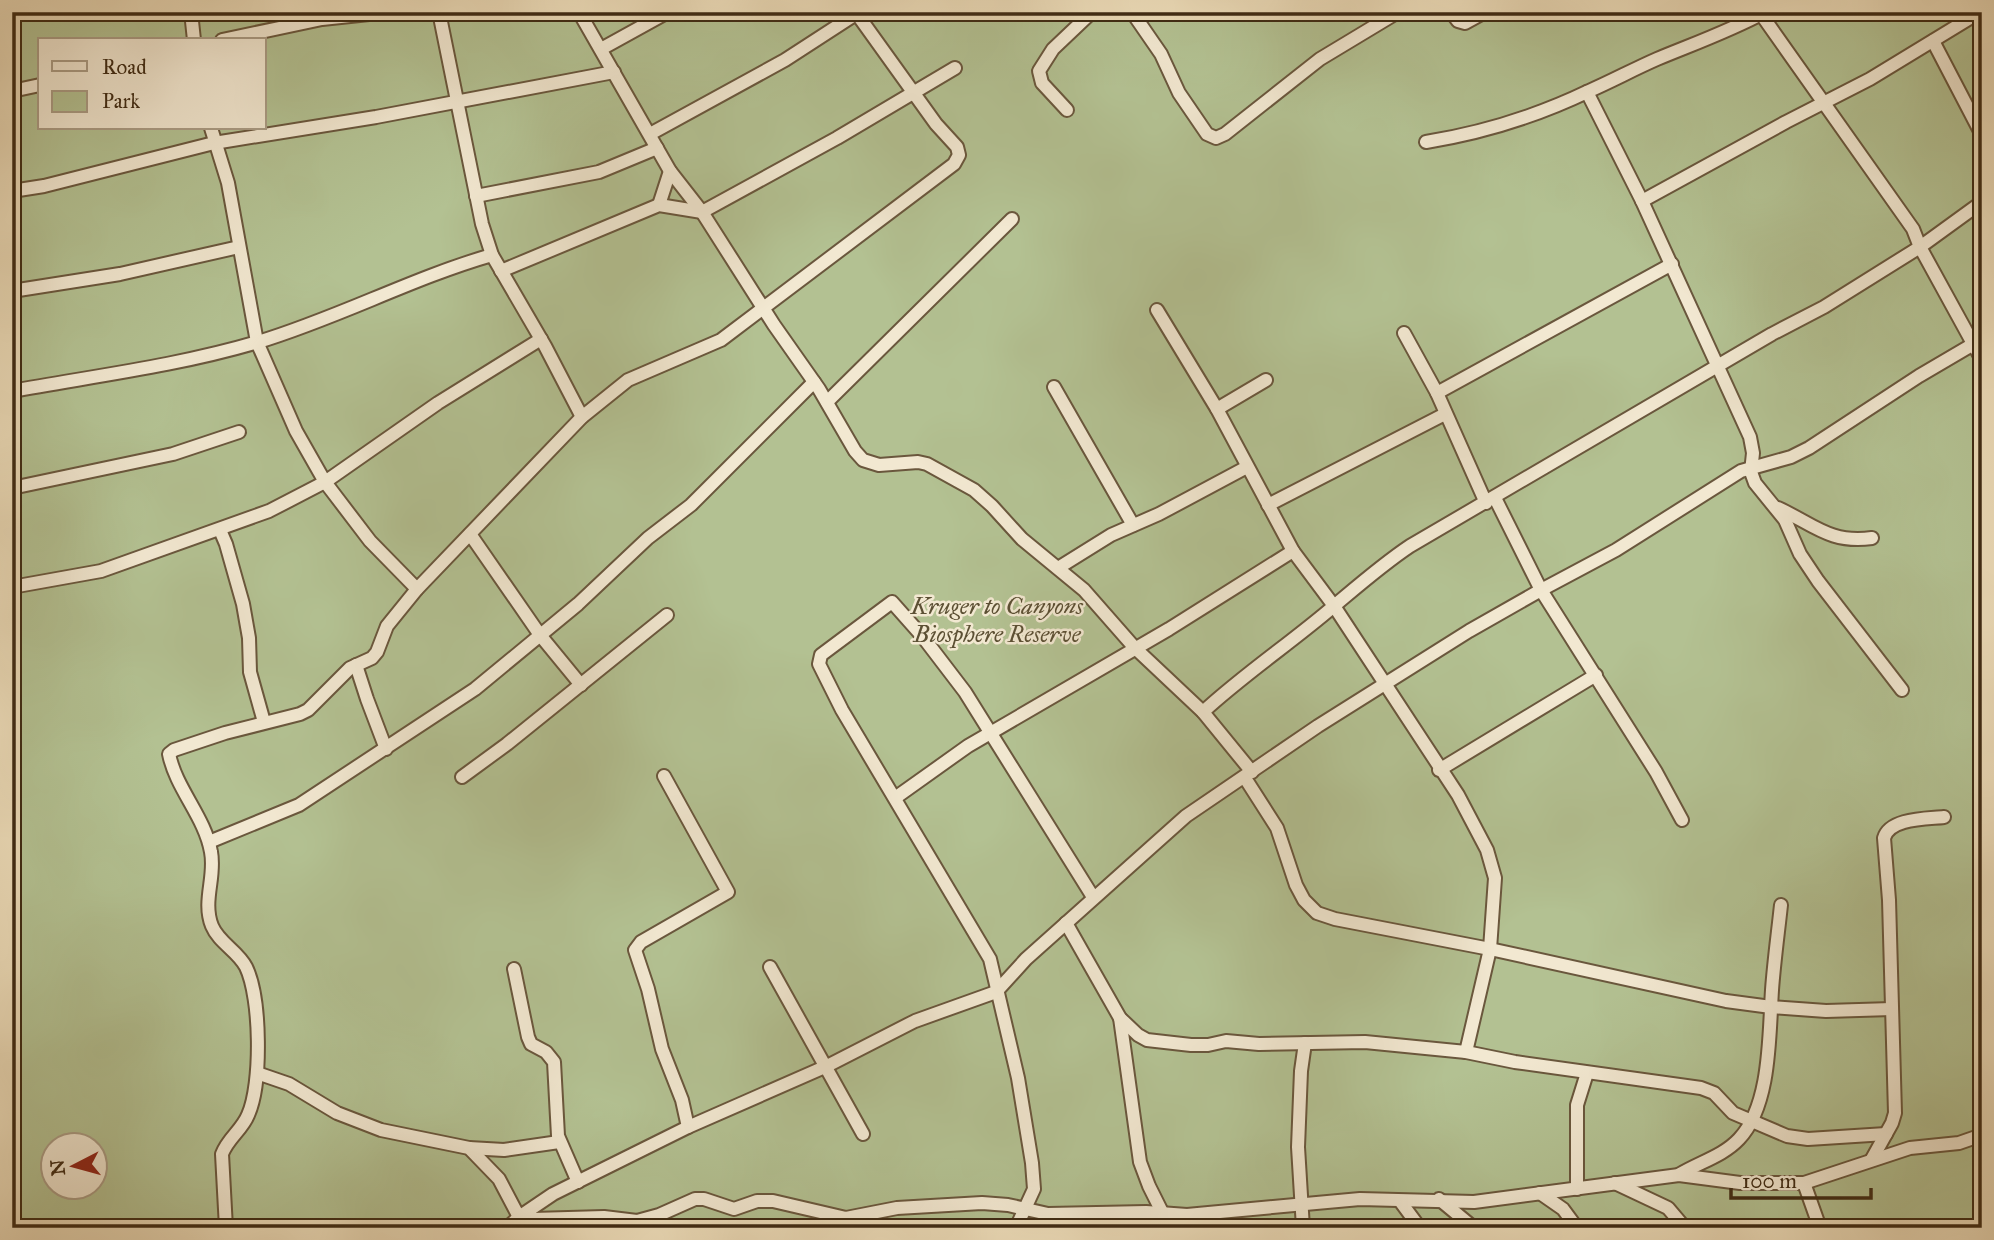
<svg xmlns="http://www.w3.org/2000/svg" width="1994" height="1240" font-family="'IM FELL Great Primer',serif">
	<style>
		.green { fill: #b3c192; stroke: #797653; stroke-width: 2; fill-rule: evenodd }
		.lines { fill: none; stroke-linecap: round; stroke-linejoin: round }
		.minor-casing { stroke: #6a573d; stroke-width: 16 }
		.minor { stroke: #f2e8d1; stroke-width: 12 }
		.labels { text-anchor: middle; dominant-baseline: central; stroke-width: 5; stroke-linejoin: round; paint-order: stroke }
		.park-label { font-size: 24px; font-style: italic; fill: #5c5034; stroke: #f2e8d1 }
	</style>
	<rect width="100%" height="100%" fill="#ebdbb8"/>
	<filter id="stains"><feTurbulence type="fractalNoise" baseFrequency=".00286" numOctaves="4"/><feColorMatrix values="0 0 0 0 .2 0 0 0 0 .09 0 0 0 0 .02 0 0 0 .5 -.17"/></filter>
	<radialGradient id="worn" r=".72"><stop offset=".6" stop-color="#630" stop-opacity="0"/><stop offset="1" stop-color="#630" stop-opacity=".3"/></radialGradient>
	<!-- green -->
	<path class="green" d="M12,12H1982V1228H12ZM40,40H264V128H40ZM52,1146H94V1188H52Z"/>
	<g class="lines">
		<defs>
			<g id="minor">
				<path d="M191,12L194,40"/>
				<path d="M439,12L482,224L492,255L545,346L582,417"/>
				<path d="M579,12L670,171L702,212L774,325L819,389L855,451L863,460L879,465L918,462L927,464L974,490L992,506L1022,539L1084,590L1134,647L1203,712L1252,772"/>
				<path d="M1132,12L1161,54L1179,93L1207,134L1216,138L1225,134L1320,59L1398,12"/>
				<path d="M1451,12L1458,21L1465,23L1485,12"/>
				<path d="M1761,14L1913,229L1920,247L1982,360"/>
				<path d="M222,40L322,19L388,12"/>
				<path d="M1933,41L1982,135"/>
				<path d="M601,49L668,12"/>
				<path d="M12,91L40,85"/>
				<path d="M1587,92L1642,201L1750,437L1753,453L1751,472L1755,483L1785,520L1800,554L1818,581L1902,690"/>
				<path d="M1067,110L1042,83L1039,71L1053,49L1092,12"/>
				<path d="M211,128L228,183L257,342L296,431L325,482L370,541L417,589"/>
				<path d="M650,134L785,60L859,12"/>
				<path d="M1426,142C1482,133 1537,116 1589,91C1612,81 1634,69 1657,59C1693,44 1730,31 1765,12"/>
				<path d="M12,191L44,186L214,143L376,117L614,72"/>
				<path d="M476,196L599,172L657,148"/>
				<path d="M1642,201L1786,122L1870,79L1980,12"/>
				<path d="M659,205L670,171"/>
				<path d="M501,271L659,205L702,212L837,138L955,68"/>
				<path d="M12,291L120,274L239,247"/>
				<path d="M1157,310L1217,409L1293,551L1334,606L1458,795L1487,850L1495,878L1490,949L1466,1052"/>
				<path d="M1404,333L1437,393L1486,503"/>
				<path d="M1054,387L1133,525"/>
				<path d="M12,391C94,376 177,366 258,342C338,318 412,278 492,255"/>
				<path d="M1437,393L1672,264"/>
				<path d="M827,402L1012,219"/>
				<path d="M1217,409L1266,380"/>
				<path d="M12,488L173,454L239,432"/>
				<path d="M1495,498L1541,590L1656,772L1682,820"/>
				<path d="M1268,505L1445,414"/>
				<path d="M1778,508C1813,524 1830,544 1872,538"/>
				<path d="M220,530L226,544L243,604L249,638L250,672L264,722"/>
				<path d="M470,534L540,635L581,685"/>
				<path d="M1058,568L1111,535L1159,514L1247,467"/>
				<path d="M12,587L101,571L269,511L325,482L438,403L541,339"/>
				<path d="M356,665L367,699L386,749"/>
				<path d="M1203,712C1244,674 1291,643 1334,606C1359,585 1383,564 1410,546L1772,334L1824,307L1920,247L1982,202"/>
				<path d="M1439,770L1596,675"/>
				<path d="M664,776L728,892L641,942L635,950L648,989L662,1049L682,1100L688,1127"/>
				<path d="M462,777L507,744L667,615"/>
				<path d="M1245,778L1277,828L1296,885L1304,900L1317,913L1335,919L1490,949L1726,1001L1771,1007L1826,1011L1892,1009"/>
				<path d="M895,798L968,746L1169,629L1293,551"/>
				<path d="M209,842L299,805L475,689L578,604L648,538L691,505L814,382"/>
				<path d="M1066,923L1120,1018L1138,1035L1147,1040L1191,1045H1208L1226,1041L1259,1044L1365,1042L1466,1052L1515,1062L1701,1088L1714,1093L1733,1113L1787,1136L1808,1139L1886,1134"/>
				<path d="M770,967L863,1134"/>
				<path d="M514,969L528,1037L531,1044L546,1052L554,1062L558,1136L578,1182"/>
				<path d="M1120,1018L1140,1162L1149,1186L1170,1228"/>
				<path d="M257,1073L289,1084L337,1113L381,1130L469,1148L499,1179L519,1217L533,1219L604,1217L637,1221L666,1228"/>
				<path d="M469,1148L504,1150L559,1142"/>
				<path d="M1872,1159L1892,1123L1895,1113L1889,900L1884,838C1890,818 1926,819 1944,817"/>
				<path d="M1680,1174C1700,1162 1723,1156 1739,1139C1771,1105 1769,1035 1772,990C1774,962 1778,933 1781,905"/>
				<path d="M1615,1183L1668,1208L1685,1228"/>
				<path d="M1804,1183L1820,1228"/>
				<path d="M1577,1189V1105L1587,1073"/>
				<path d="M1540,1193L1563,1209L1577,1228"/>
				<path d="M1439,1199L1474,1228"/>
				<path d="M1400,1201L1420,1228"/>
				<path d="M637,1221L659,1215L695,1199H704L734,1209L757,1201H773L846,1218L897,1208L982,1203L1008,1205L1048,1214L1146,1212L1187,1215L1360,1199L1474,1202L1679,1175L1740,1183H1804L1910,1148L1959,1143L1982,1135"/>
				<path d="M226,1228L222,1154C228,1138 242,1130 248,1115C262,1084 261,998 246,967C238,951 219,943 212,926C202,901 216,877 211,852C205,817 176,789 169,754L174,750L225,733L300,714L308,710L350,668L372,658L377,652L387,626L417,589L582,417L628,380L721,340L954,164L959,155L957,147L936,124L857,14"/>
				<path d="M507,1228L519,1217L553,1194L688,1127L827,1066L915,1021L996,992L1026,959L1186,816L1318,726L1469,631L1541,590L1616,550L1741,471L1791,457L1809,448L1919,376L1982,339"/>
				<path d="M1016,1228L1034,1189L1032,1163L1018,1078L990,959L842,710L819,664L821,655L892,602L923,637L965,692L1093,897"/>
				<path d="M1303,1228L1298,1147L1301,1071L1305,1043"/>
			</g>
		</defs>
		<!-- minor casing -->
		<use href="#minor" class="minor-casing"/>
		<!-- minor -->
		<use href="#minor" class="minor"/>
	</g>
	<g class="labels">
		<!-- park labels -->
		<g class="park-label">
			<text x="997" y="606">Kruger to Canyons<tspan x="997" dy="28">Biosphere Reserve</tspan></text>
		</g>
	</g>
	<!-- margin -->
	<rect width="1994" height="1240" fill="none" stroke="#ebdbb8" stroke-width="42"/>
	<rect x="14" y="14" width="1966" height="1212" fill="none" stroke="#3f2b14" stroke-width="3.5"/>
	<rect x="21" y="21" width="1952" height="1198" fill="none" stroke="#3f2b14" stroke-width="2"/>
	<!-- legend -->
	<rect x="38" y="38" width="228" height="91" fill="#f2e8d1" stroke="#aa9c85" stroke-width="2"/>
	<rect x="52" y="61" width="35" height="10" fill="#f2e8d1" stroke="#aa9c85" stroke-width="2"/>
	<text x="102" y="74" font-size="21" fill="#3f2b14">Road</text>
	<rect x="52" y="91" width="35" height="21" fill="#b3c192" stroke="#aa9c85" stroke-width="2"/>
	<text x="102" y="108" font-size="21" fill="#3f2b14">Park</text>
	<!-- north arrow -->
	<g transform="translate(74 1166) rotate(264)"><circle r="33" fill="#f2e8d1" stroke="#aa9c85" stroke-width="2"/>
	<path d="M0-5L12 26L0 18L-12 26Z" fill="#8f2418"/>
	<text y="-10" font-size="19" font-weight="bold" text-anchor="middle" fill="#3f2b14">N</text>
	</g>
	<!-- scale -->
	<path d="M1731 1188v10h140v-10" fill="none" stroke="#3f2b14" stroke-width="3.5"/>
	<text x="1742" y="1188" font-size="21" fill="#3f2b14" stroke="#f2e8d1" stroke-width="5" paint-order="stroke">100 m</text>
	<rect width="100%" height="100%" filter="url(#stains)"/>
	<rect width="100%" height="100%" fill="url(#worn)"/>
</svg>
